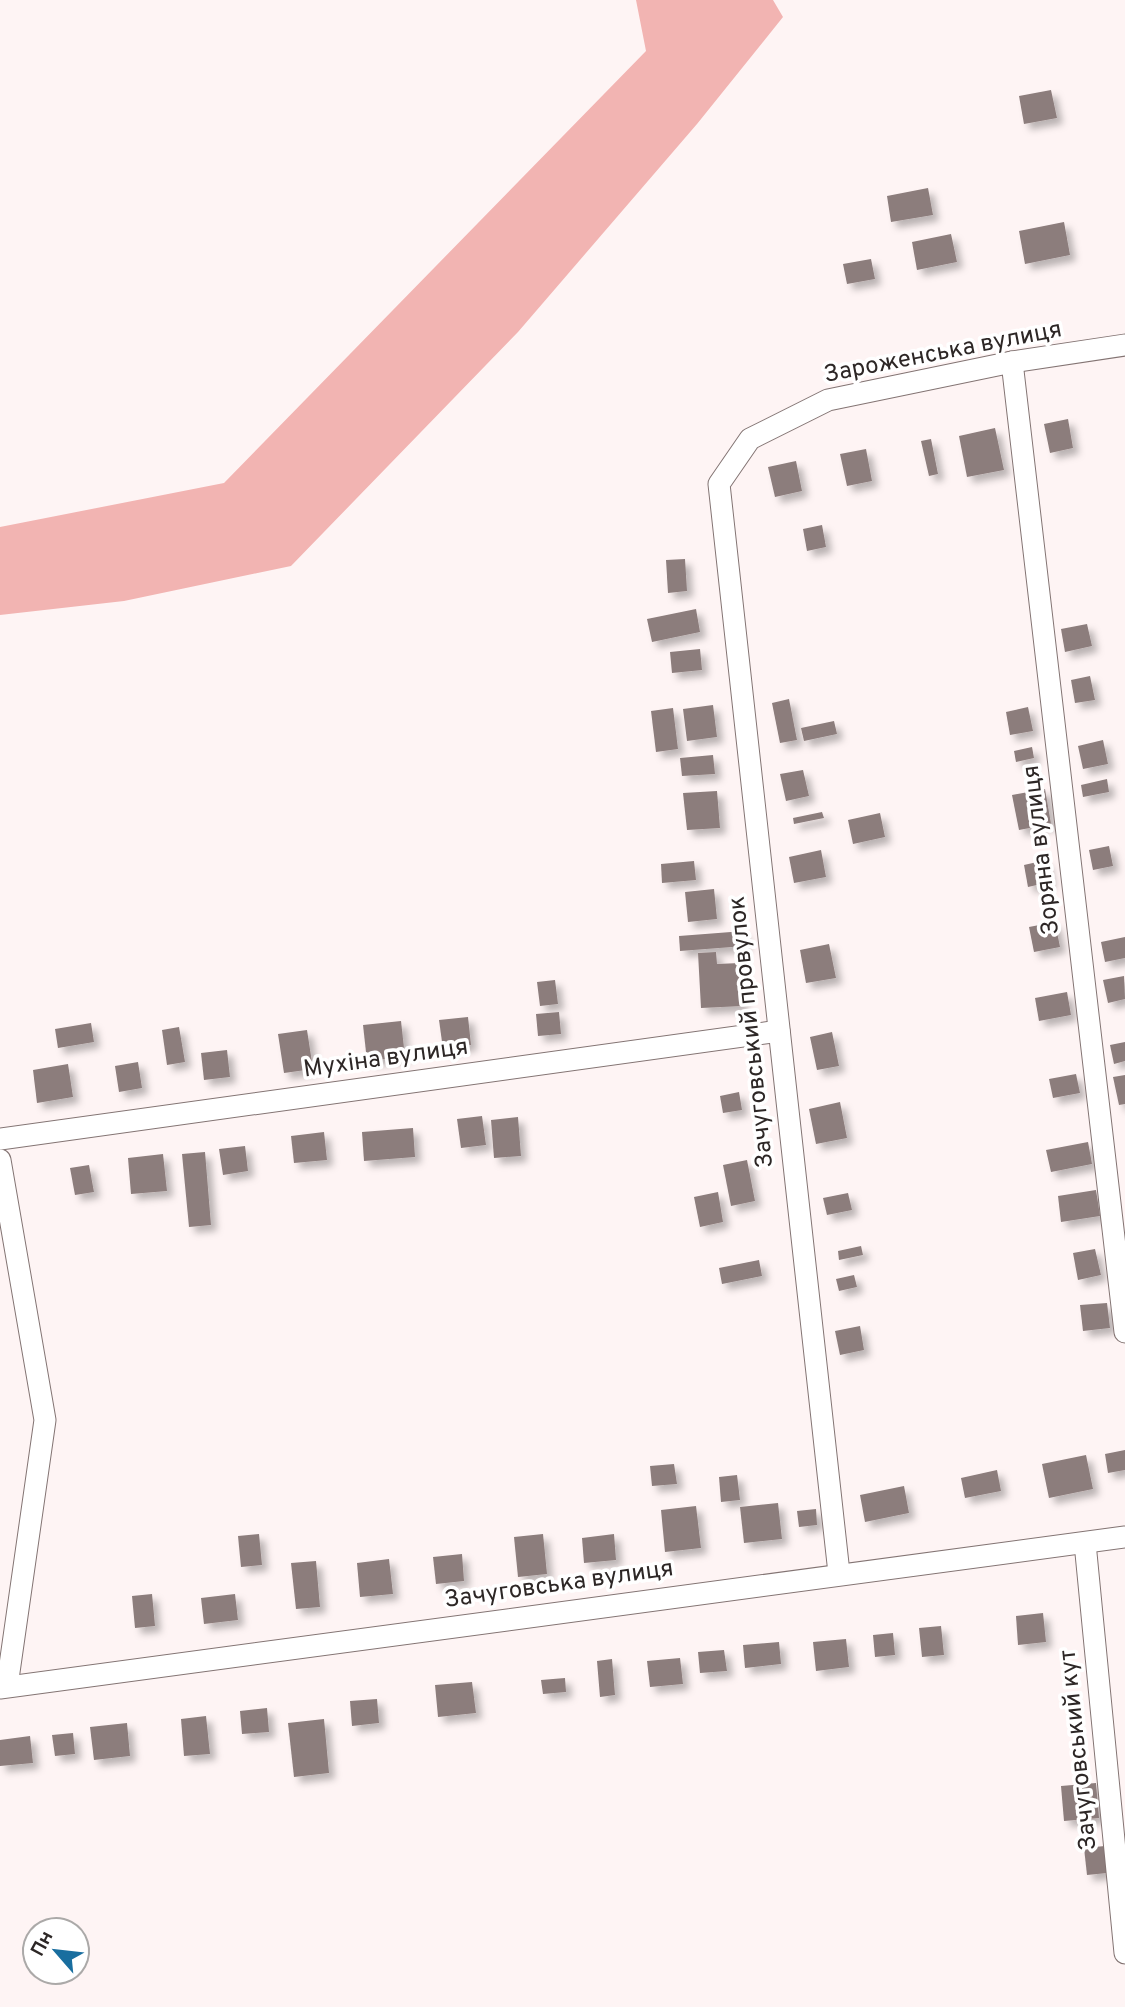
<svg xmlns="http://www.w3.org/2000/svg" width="1125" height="2007" font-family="Overpass,sans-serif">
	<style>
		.green { fill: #f2b4b2 }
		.building { fill: #8c7d7c; filter: url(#shadow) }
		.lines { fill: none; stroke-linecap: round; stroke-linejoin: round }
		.minor-casing { stroke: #837473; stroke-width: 23 }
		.minor { stroke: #fff; stroke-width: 21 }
		.labels { text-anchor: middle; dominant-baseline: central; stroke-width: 7; stroke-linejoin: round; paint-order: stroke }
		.street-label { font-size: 24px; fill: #2d2726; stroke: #fff }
	</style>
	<defs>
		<filter id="shadow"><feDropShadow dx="6" dy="6" stdDeviation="3.5" flood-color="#0004"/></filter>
	</defs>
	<rect width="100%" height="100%" fill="#fef4f4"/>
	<!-- green -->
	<path class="green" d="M636,0H773L783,17L697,124L518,332L291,566L124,601L0,615V527L224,483L646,51Z"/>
	<!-- building -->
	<g class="building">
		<path d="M1051,90L1057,118L1024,124L1019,96Z"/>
		<path d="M928,188L933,215L891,222L887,196Z"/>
		<path d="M1064,222L1070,255L1025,264L1019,231Z"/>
		<path d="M951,234L957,262L917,270L912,242Z"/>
		<path d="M871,259L875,279L847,284L843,264Z"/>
		<path d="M1068,419L1073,448L1050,453L1044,424Z"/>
		<path d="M995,428L1004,470L967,477L959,436Z"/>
		<path d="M931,439L938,474L929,476L921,441Z"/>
		<path d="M866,449L872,481L847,486L840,454Z"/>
		<path d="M796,461L802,491L775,497L768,467Z"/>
		<path d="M822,525L826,547L807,551L803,529Z"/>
		<path d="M685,559L687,591L668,593L666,560Z"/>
		<path d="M696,609L700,632L652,642L647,619Z"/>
		<path d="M1087,624L1092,646L1065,652L1061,629Z"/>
		<path d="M700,649L702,670L672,673L670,652Z"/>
		<path d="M1090,676L1095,700L1075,703L1071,680Z"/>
		<path d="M789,699L797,740L780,743L772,703Z"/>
		<path d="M713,705L717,737L687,741L683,709Z"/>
		<path d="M1028,707L1033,731L1010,735L1006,712Z"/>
		<path d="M673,708L678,749L656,752L651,711Z"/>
		<path d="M834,721L837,734L804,741L801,728Z"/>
		<path d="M1103,740L1108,764L1083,769L1078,746Z"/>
		<path d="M1032,747L1034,758L1016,762L1014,751Z"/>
		<path d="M713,755L715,774L682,776L680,758Z"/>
		<path d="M803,770L809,796L786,801L780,774Z"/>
		<path d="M1107,779L1109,792L1083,797L1081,785Z"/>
		<path d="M1045,789L1051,824L1019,830L1012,795Z"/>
		<path d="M717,791L720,828L687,830L683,793Z"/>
		<path d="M822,812L824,818L794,824L793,818Z"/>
		<path d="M880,813L885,837L853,844L848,820Z"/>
		<path d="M1109,846L1113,866L1093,870L1089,850Z"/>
		<path d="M821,850L826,877L794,883L789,857Z"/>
		<path d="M1046,860L1050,882L1028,887L1024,865Z"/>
		<path d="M694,861L696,880L662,883L661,864Z"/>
		<path d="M714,889L717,919L688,922L685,892Z"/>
		<path d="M1055,922L1060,947L1034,952L1029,927Z"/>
		<path d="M744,931L745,946L680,951L679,936Z"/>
		<path d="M1125,937V958L1105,962L1101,942Z"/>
		<path d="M829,944L836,978L806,983L800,950Z"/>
		<path d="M716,952L717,964L740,963L742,1006L701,1008L698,953Z"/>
		<path d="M1124,976L1125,999L1108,1003L1103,980Z"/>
		<path d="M555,980L558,1004L540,1006L537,982Z"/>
		<path d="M1067,992L1071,1015L1039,1021L1035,998Z"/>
		<path d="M559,1012L561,1034L538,1036L536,1014Z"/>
		<path d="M468,1017L471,1045L443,1049L439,1020Z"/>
		<path d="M401,1021L405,1057L367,1061L363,1025Z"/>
		<path d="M91,1023L94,1042L58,1048L55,1029Z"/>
		<path d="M179,1027L185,1062L167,1065L162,1030Z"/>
		<path d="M307,1030L313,1069L284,1073L278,1034Z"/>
		<path d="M832,1032L839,1066L817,1070L810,1037Z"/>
		<path d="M1125,1042V1061L1114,1064L1110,1045Z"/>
		<path d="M227,1050L230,1077L204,1080L201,1053Z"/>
		<path d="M138,1062L142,1088L119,1092L115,1066Z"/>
		<path d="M68,1064L73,1097L37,1103L33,1070Z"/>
		<path d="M1076,1074L1080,1093L1053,1098L1049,1079Z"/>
		<path d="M1125,1075V1104L1119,1105L1113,1077Z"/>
		<path d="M739,1092L742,1110L723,1113L720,1096Z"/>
		<path d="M840,1102L847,1138L816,1144L809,1109Z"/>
		<path d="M482,1116L486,1145L461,1148L457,1119Z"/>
		<path d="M518,1117L521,1156L494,1158L491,1120Z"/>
		<path d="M413,1128L415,1157L364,1161L362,1132Z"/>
		<path d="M324,1132L327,1160L294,1163L291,1136Z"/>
		<path d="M1088,1142L1092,1164L1051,1172L1046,1150Z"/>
		<path d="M245,1146L248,1171L223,1175L219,1149Z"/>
		<path d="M205,1152L211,1225L189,1227L182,1154Z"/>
		<path d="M163,1154L167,1191L131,1194L128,1158Z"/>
		<path d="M747,1160L755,1201L731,1206L723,1165Z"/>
		<path d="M89,1165L94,1192L75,1195L70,1168Z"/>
		<path d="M1096,1190L1100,1216L1061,1222L1058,1196Z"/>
		<path d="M718,1192L723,1222L700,1227L694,1197Z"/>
		<path d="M848,1193L852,1210L827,1215L823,1198Z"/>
		<path d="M861,1246L863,1255L839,1260L838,1251Z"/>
		<path d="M1095,1249L1101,1275L1078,1280L1073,1253Z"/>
		<path d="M759,1260L762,1276L722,1284L719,1268Z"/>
		<path d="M854,1275L857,1287L839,1291L836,1279Z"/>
		<path d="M1107,1303L1110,1328L1083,1331L1080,1305Z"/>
		<path d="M860,1326L864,1350L840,1355L835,1331Z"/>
		<path d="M1125,1450V1470L1108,1473L1105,1454Z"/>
		<path d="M1086,1455L1093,1489L1049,1498L1042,1464Z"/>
		<path d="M674,1464L677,1484L652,1486L650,1466Z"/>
		<path d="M997,1470L1001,1491L965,1498L961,1478Z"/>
		<path d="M737,1475L740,1500L721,1502L719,1477Z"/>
		<path d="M904,1486L909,1513L865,1522L860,1495Z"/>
		<path d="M778,1503L782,1539L744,1543L740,1507Z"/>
		<path d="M696,1506L701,1548L665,1552L661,1510Z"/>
		<path d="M816,1509L817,1525L799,1527L797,1511Z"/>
		<path d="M259,1534L262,1565L241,1567L238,1536Z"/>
		<path d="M543,1534L547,1574L518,1577L514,1537Z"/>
		<path d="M614,1534L616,1560L584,1563L582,1538Z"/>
		<path d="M462,1554L464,1581L436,1584L433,1557Z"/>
		<path d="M389,1559L393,1594L360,1597L357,1563Z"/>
		<path d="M316,1561L320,1607L296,1609L291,1563Z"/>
		<path d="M152,1594L155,1626L135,1628L132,1596Z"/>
		<path d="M235,1594L238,1620L204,1624L201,1598Z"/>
		<path d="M1043,1613L1046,1642L1018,1645L1016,1616Z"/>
		<path d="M941,1626L944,1655L922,1657L919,1628Z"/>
		<path d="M893,1633L895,1655L875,1657L873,1635Z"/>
		<path d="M846,1639L849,1667L816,1671L813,1642Z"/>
		<path d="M779,1642L781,1664L745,1668L743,1645Z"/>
		<path d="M724,1650L727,1671L700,1673L698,1652Z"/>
		<path d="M680,1658L683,1684L650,1687L647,1661Z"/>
		<path d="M612,1659L615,1695L600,1697L597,1661Z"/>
		<path d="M565,1678L566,1692L543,1694L541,1680Z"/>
		<path d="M472,1682L476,1713L438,1717L435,1685Z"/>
		<path d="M377,1699L379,1723L352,1726L350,1701Z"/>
		<path d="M267,1708L269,1732L242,1734L240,1711Z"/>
		<path d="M206,1716L210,1754L184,1756L181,1719Z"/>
		<path d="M324,1719L329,1773L294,1777L288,1723Z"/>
		<path d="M127,1723L130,1756L94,1760L90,1727Z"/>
		<path d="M73,1733L75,1754L55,1756L52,1735Z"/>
		<path d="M30,1736L33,1763L0,1766V1740Z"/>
		<path d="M1096,1783L1099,1818L1064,1821L1061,1786Z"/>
		<path d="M1105,1846L1107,1873L1087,1875L1084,1848Z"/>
	</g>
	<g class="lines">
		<defs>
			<g id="minor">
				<path d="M1012,362L1125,1332"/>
				<path d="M0,1139L779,1031"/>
				<path d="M0,1160L45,1420L7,1686"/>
				<path d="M1085,1543L1125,1953"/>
				<path d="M839,1573L719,484L750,439L828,400L1012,362L1125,345"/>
				<path d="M0,1688L1125,1537"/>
			</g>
		</defs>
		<!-- minor casing -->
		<use href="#minor" class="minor-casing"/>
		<!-- minor -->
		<use href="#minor" class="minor"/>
	</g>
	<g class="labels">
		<!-- street labels -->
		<g class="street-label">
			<text transform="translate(943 353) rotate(-11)">Зароженська вулиця</text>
			<text transform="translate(1042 850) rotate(-97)">Зоряна вулиця</text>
			<text transform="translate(752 1032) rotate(-96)">Зачуговський провулок</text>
			<text transform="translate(386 1059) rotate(-8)">Мухіна вулиця</text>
			<text transform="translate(559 1585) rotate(-8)">Зачуговська вулиця</text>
			<text transform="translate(1079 1750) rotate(-96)">Зачуговський кут</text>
		</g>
	</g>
	<!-- north arrow -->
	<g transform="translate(56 1951) rotate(298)"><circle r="33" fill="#ffffff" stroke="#aba9a8" stroke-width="2"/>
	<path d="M0-5L12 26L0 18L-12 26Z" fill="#196e9f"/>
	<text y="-10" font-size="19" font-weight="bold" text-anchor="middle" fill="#2d2726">Пн</text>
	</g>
</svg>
